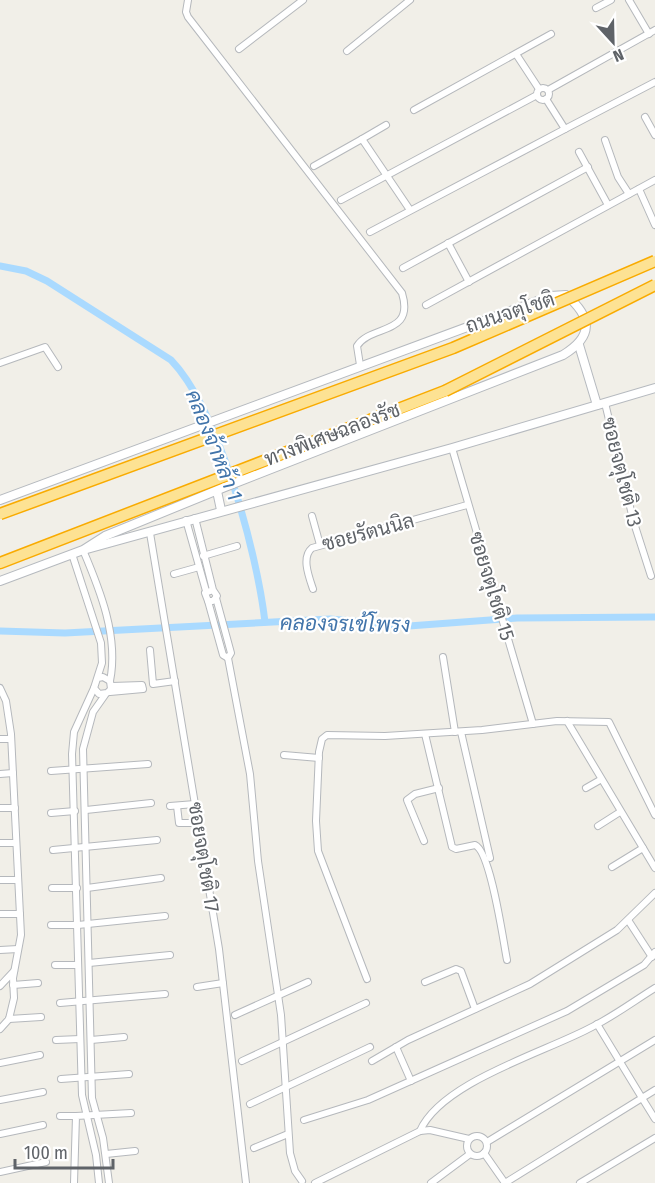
<svg xmlns="http://www.w3.org/2000/svg" width="655" height="1183" font-family="'Fira Sans Condensed',Sarabun,sans-serif">
	<style>
		.lines { fill: none; stroke-linecap: round; stroke-linejoin: round }
		.canal { stroke: #aadaff; stroke-width: 7 }
		.street-casing { stroke: #b5b8bc; stroke-width: 8 }
		.secondary-casing { stroke: #b6babf; stroke-width: 10 }
		.highway-casing { stroke: #f9ab00; stroke-width: 13 }
		.street { stroke: #fff; stroke-width: 6 }
		.secondary { stroke: #fff; stroke-width: 8 }
		.highway { stroke: #fde293; stroke-width: 10 }
		.highway-bridge-casing { stroke: #f9ab00; stroke-width: 13; stroke-linecap: butt }
		.highway-bridge { stroke: #fde293; stroke-width: 10 }
		.labels { text-anchor: middle; dominant-baseline: central; stroke-width: 4.5; stroke-linejoin: round; paint-order: stroke }
		.street-label { font-size: 20px; fill: #5f6368; stroke: #fff }
		.water-label { font-size: 21px; font-style: italic; fill: #4174aa; stroke: #fff }
	</style>
	<rect width="100%" height="100%" fill="#f1efe8"/>
	<g class="lines">
		<!-- canal -->
		<g class="canal">
			<path d="M0,266L26,271L47,281L171,360C219,410 257,553 265,622"/>
			<path d="M0,631L65,633L330,619L409,626L517,618L655,617"/>
		</g>
		<defs>
			<g id="street">
				<path d="M188,0L186,12L188,17L402,293C415,336 371,324 357,346L360,365"/>
				<path d="M629,0L649,34"/>
				<path d="M596,8L611,0"/>
				<path d="M239,49L303,0"/>
				<path d="M347,51L410,0"/>
				<path d="M516,54L539,89"/>
				<circle cx="543" cy="94" r="6"/>
				<path d="M548,90L655,30"/>
				<path d="M546,99L565,129L655,82"/>
				<path d="M414,110L551,34"/>
				<path d="M645,117L655,135"/>
				<path d="M386,125L362,139L410,210"/>
				<path d="M605,140L618,177L629,194"/>
				<path d="M579,152L608,205"/>
				<path d="M314,166L362,139"/>
				<path d="M639,189L655,225"/>
				<path d="M341,200L537,95"/>
				<path d="M370,232L565,129"/>
				<path d="M448,243L469,282"/>
				<path d="M403,268L588,167"/>
				<path d="M426,305L655,180"/>
				<path d="M0,363L45,347L58,367"/>
				<path d="M605,403L634,523L651,576"/>
				<path d="M452,448L533,724"/>
				<path d="M312,516L320,545"/>
				<path d="M195,518L213,590L217,596L213,601H208L205,593L213,590"/>
				<path d="M186,520L206,591"/>
				<path d="M150,533L219,949L246,1183"/>
				<path d="M83,550C100,590 119,637 110,681"/>
				<path d="M72,554L101,643L102,663L94,688L99,694L107,693L111,689L110,681L103,677L98,678"/>
				<path d="M203,556L237,546"/>
				<path d="M174,574L199,567"/>
				<path d="M313,589C309,577 301,557 312,548L467,505"/>
				<path d="M216,598L231,653L228,658L250,774L258,861L281,1015L290,1153L295,1171L302,1181"/>
				<path d="M208,601L223,655L228,658"/>
				<path d="M150,650L153,684L175,681"/>
				<path d="M443,657L455,732"/>
				<path d="M0,688L6,701L11,734L21,935L13,978L14,998L9,1019L0,1029"/>
				<path d="M94,688L74,732L72,754L82,1095L96,1155L99,1183"/>
				<path d="M110,692L143,689L142,685L112,686"/>
				<path d="M105,695L93,712L83,749L92,1098L103,1138L109,1183"/>
				<path d="M567,721L655,868"/>
				<path d="M461,732L490,858"/>
				<path d="M425,734L452,847L456,849L475,845C491,852 503,940 507,960"/>
				<path d="M0,739H11"/>
				<path d="M284,755L319,758"/>
				<path d="M51,771L148,764"/>
				<path d="M0,774L13,773"/>
				<path d="M586,788L600,780"/>
				<path d="M170,806L195,804"/>
				<path d="M177,806L179,823H197"/>
				<path d="M0,808H15"/>
				<path d="M86,810L151,803"/>
				<path d="M51,813L75,811"/>
				<path d="M598,826L620,812"/>
				<path d="M424,841L407,800L415,794L439,788"/>
				<path d="M0,843H16"/>
				<path d="M53,850L157,840"/>
				<path d="M612,867L643,848"/>
				<path d="M0,880H18"/>
				<path d="M52,888H77"/>
				<path d="M87,888L161,878"/>
				<path d="M0,914H20"/>
				<path d="M628,920L652,957"/>
				<path d="M51,925H78L165,916"/>
				<path d="M0,950L18,949"/>
				<path d="M89,963L170,955"/>
				<path d="M55,965H78"/>
				<path d="M367,979L318,851L316,821L319,752L322,739L327,735L385,736L482,730L557,721L609,722L655,815"/>
				<path d="M425,982L456,969L461,971L475,1009"/>
				<path d="M13,985L38,983"/>
				<path d="M0,986L14,971"/>
				<path d="M197,987L223,983"/>
				<path d="M60,1003L165,994"/>
				<path d="M235,1015L308,982"/>
				<path d="M9,1019L41,1017"/>
				<path d="M56,1040L80,1039"/>
				<path d="M91,1040L124,1037"/>
				<path d="M396,1047L411,1081"/>
				<path d="M242,1061L366,1003"/>
				<path d="M372,1061L408,1040L530,984L617,930L655,893"/>
				<path d="M0,1063L40,1055"/>
				<path d="M61,1079L129,1074"/>
				<path d="M655,1090L642,1098L655,1119"/>
				<path d="M0,1100L43,1092"/>
				<path d="M250,1104L370,1047"/>
				<path d="M60,1116H76"/>
				<path d="M304,1120L368,1100L567,1011L644,965L655,952"/>
				<path d="M420,1131C441,1082 546,1052 592,1027C614,1016 634,1001 655,988"/>
				<path d="M0,1134L43,1125"/>
				<circle cx="477" cy="1146" r="10"/>
				<path d="M487,1142L655,1040"/>
				<path d="M254,1148L288,1134"/>
				<path d="M484,1153L505,1183"/>
				<path d="M106,1154L135,1151"/>
				<path d="M0,1172L46,1162"/>
				<path d="M74,1183L76,1116L131,1113"/>
				<path d="M315,1183L420,1131L430,1130L469,1139"/>
				<path d="M431,1183L470,1154"/>
				<path d="M505,1183L642,1098L597,1024"/>
				<path d="M580,1183L655,1138"/>
			</g>
			<g id="secondary">
				<path d="M579,345L597,405"/>
				<path d="M217,491L221,510"/>
				<path d="M0,500L551,296L566,295C592,317 594,336 563,355L225,487L105,536L83,550L0,581"/>
				<path d="M87,549L452,448L655,388"/>
			</g>
			<path id="highway" d="M0,563L445,391"/>
		</defs>
		<!-- street casing -->
		<use href="#street" class="street-casing"/>
		<!-- secondary casing -->
		<use href="#secondary" class="secondary-casing"/>
		<!-- highway casing -->
		<use href="#highway" class="highway-casing"/>
		<!-- street -->
		<use href="#street" class="street"/>
		<!-- secondary -->
		<use href="#secondary" class="secondary"/>
		<!-- highway -->
		<use href="#highway" class="highway"/>
		<defs>
			<g id="highway-bridge">
				<path d="M445,391L655,285"/>
				<path d="M0,514L453,348L655,261"/>
			</g>
		</defs>
		<!-- highway-bridge casing -->
		<use href="#highway-bridge" class="highway-bridge-casing"/>
		<!-- highway-bridge -->
		<use href="#highway-bridge" class="highway-bridge"/>
	</g>
	<g class="labels">
		<!-- street labels -->
		<g class="street-label">
			<text transform="translate(510 312) rotate(-18)">ถนนจตุโชติ</text>
			<text transform="translate(332 434) rotate(-21)">ทางพิเศษฉลองรัช</text>
			<text transform="translate(622 472) rotate(76)">ซอยจตุโชติ 13</text>
			<text transform="translate(368 532) rotate(-15)">ซอยรัตนนิล</text>
			<text transform="translate(492 586) rotate(73)">ซอยจตุโชติ 15</text>
			<text transform="translate(204 857) rotate(81)">ซอยจตุโชติ 17</text>
		</g>
		<!-- water labels -->
		<g class="water-label">
			<text transform="translate(214 445) rotate(68)">คลองจ้าหล้า 1</text>
			<text transform="translate(345 624) rotate(1)">คลองจรเข้โพรง</text>
		</g>
	</g>
	<!-- north arrow -->
	<g transform="translate(613 42) rotate(158)" stroke="#ffffff" stroke-width="4.5" paint-order="stroke">
	<path d="M0-4.5L10 22L0 15L-10 22Z" fill="#5f6368"/>
	<text y="-9" font-size="16" font-weight="bold" text-anchor="middle" fill="#5f6368">N</text>
	</g>
	<!-- scale -->
	<path d="M15 1159v9h98v-9" fill="none" stroke="#5f6368" stroke-width="3"/>
	<text x="24" y="1159" font-size="18" fill="#5f6368" stroke="#ffffff" stroke-width="4.5" paint-order="stroke">100 m</text>
</svg>
